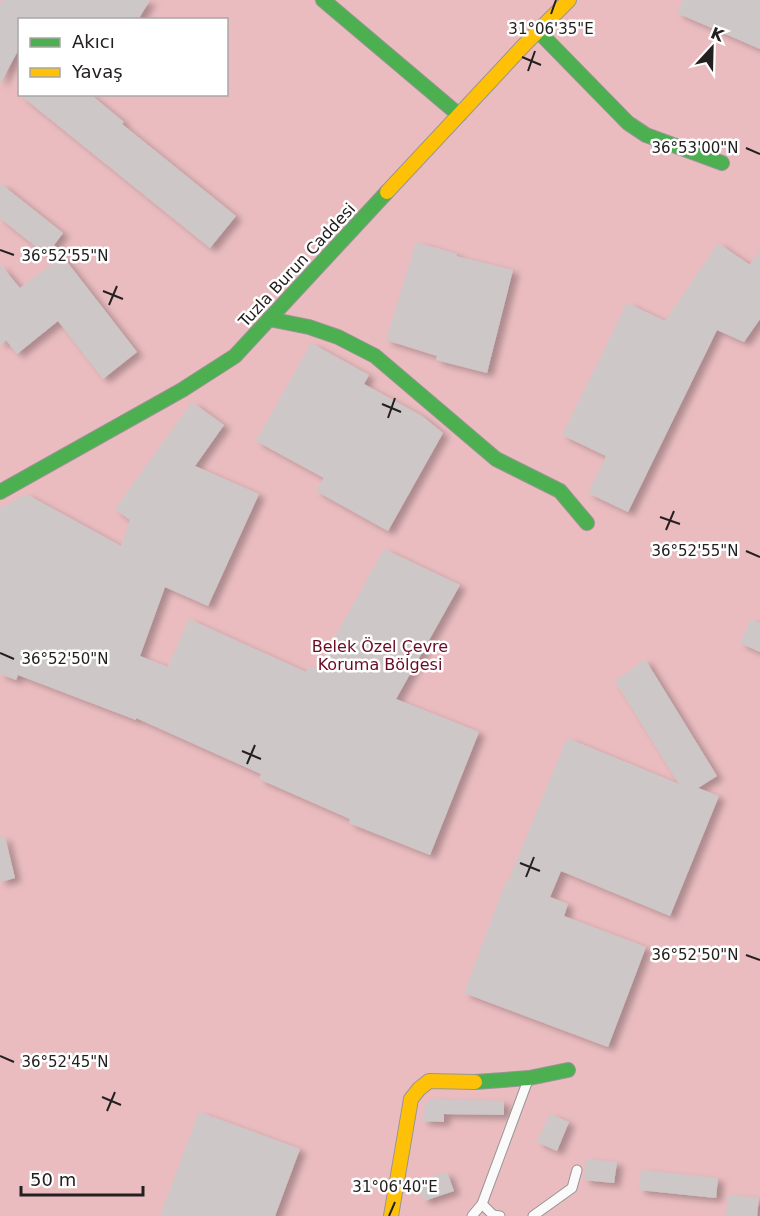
<svg xmlns="http://www.w3.org/2000/svg" width="760" height="1216" font-family="'DejaVu Sans',sans-serif">
	<style>
		.green { fill: #eabcc0; fill-rule: evenodd }
		.building { fill: #cdc7c7; filter: url(#shadow) }
		.lines { fill: none; stroke-linecap: round; stroke-linejoin: round }
		.lane-casing { stroke: #999494; stroke-width: 11 }
		.fast-casing { stroke: #999494; stroke-width: 16 }
		.slow-casing { stroke: #999494; stroke-width: 16 }
		.lane { stroke: #fbfafa; stroke-width: 9 }
		.fast { stroke: #4caf50; stroke-width: 14 }
		.slow { stroke: #ffc107; stroke-width: 14 }
		.ticks { fill: none; stroke: #252020; stroke-width: 2 }
		.labels { text-anchor: middle; dominant-baseline: central; stroke-width: 5; stroke-linejoin: round; paint-order: stroke }
		.street-label { font-size: 16px; fill: #252020; stroke: #fff }
		.park-label { font-size: 16px; fill: #6a0924; stroke: #fff }
		.ticks-label { font-size: 15px; text-anchor: middle; fill: #252020; stroke: #fff; stroke-width: 5; stroke-linejoin: round; paint-order: stroke }
	</style>
	<defs>
		<filter id="shadow"><feDropShadow dx="6" dy="4" stdDeviation="3" flood-color="#0004"/></filter>
	</defs>
	<rect width="100%" height="100%" fill="#e5dede"/>
	<!-- green -->
	<path class="green" d="M0,0H760V1216H0ZM20,20H226V94H20Z"/>
	<!-- building -->
	<g class="building">
		<path d="M3,0H150L138,20H20V47L0,84V5Z"/>
		<path d="M683,0H760V49L677,13Z"/>
		<path d="M19,94H90L124,122L122,124L236,216L210,248Z"/>
		<path d="M0,183L63,233L54,245L137,352L103,379L58,321L17,354L6,340L0,345V264L20,288L55,262L0,218Z"/>
		<path d="M416,242L457,254L456,256L513,270L487,373L436,360L437,356L386,340Z"/>
		<path d="M718,243L750,265L760,250V319L744,342L717,330L628,512L588,493L606,456L562,435L627,303L665,321Z"/>
		<path d="M311,343L369,375L364,384L422,416L443,433L388,531L316,491L324,478L256,441Z"/>
		<path d="M192,402L224,425L195,466L259,494L208,606L165,587L140,656L168,667L189,619L306,672L309,666L317,669L384,549L460,585L396,699L479,732L430,855L349,823L350,819L259,779L261,774L136,718V720L18,675L16,680L0,674V508L26,494L121,546L130,520L115,509Z"/>
		<path d="M751,619L760,623V652L740,643Z"/>
		<path d="M645,659L717,776L698,788L719,796L670,916L561,871L550,897L568,904L564,916L646,947L608,1047L464,993L506,881H508L567,738L679,784L615,681Z"/>
		<path d="M0,837H5L15,878L0,882Z"/>
		<path d="M430,1099L504,1101V1115L444,1114V1122L422,1121L425,1105Z"/>
		<path d="M199,1112L300,1149L275,1216H160Z"/>
		<path d="M550,1114L569,1122L557,1151L537,1142Z"/>
		<path d="M586,1159L617,1162L614,1183L584,1180Z"/>
		<path d="M641,1170L718,1178L716,1198L639,1190Z"/>
		<path d="M447,1172L454,1191L424,1201L417,1181Z"/>
		<path d="M728,1195L759,1198L757,1216H726Z"/>
	</g>
	<g class="lines">
		<defs>
			<g id="lane">
				<path d="M482,1204L493,1215L500,1216"/>
				<path d="M472,1216L482,1204L528,1080"/>
				<path d="M533,1216L572,1188L577,1170"/>
			</g>
			<g id="fast">
				<path d="M323,0L459,115"/>
				<path d="M538,31L628,123L646,135L722,163"/>
				<path d="M269,319L309,327L338,337L375,356L496,459L560,491L587,523"/>
				<path d="M0,492L182,390L235,356L387,192"/>
				<path d="M475,1082L529,1078L568,1070"/>
			</g>
			<g id="slow">
				<path d="M387,192L526,43L569,0"/>
				<path d="M391,1216L411,1099L419,1089L429,1081L475,1082"/>
			</g>
		</defs>
		<!-- lane casing -->
		<use href="#lane" class="lane-casing"/>
		<!-- fast casing -->
		<use href="#fast" class="fast-casing"/>
		<!-- slow casing -->
		<use href="#slow" class="slow-casing"/>
		<!-- lane -->
		<use href="#lane" class="lane"/>
		<!-- fast -->
		<use href="#fast" class="fast"/>
		<!-- slow -->
		<use href="#slow" class="slow"/>
	</g>
	<!-- ticks -->
	<path class="ticks" d="M551,14L556,0M522,57L541,65M528,71L535,51M746,148L760,154M0,250L14,255M103,291L123,299M109,305L117,286M382,404L401,412M388,418L395,398M660,517L680,524M666,530L674,511M746,551L760,557M0,653L14,659M242,751L261,759M247,764L255,745M520,863L540,871M526,877L534,857M746,955L760,960M0,1056L14,1062M102,1097L121,1105M107,1111L115,1092M389,1216L395,1202"/>
	<g class="labels">
		<!-- street labels -->
		<g class="street-label">
			<text transform="translate(297 265) rotate(-47)">Tuzla Burun Caddesi</text>
		</g>
		<!-- park labels -->
		<g class="park-label">
			<text x="380" y="646">Belek Özel Çevre<tspan x="380" dy="18">Koruma Bölgesi</tspan></text>
		</g>
	</g>
	<g class="ticks-label">
		<text x="551" y="34">31°06'35"E</text>
		<text x="695" y="153">36°53'00"N</text>
		<text x="65" y="261">36°52'55"N</text>
		<text x="695" y="556">36°52'55"N</text>
		<text x="65" y="664">36°52'50"N</text>
		<text x="695" y="960">36°52'50"N</text>
		<text x="65" y="1067">36°52'45"N</text>
		<text x="395" y="1192">31°06'40"E</text>
	</g>
	<!-- legend -->
	<rect x="18" y="18" width="210" height="78" fill="#ffffff" stroke="#a8a6a6" stroke-width="1.5"/>
	<rect x="30" y="38" width="30" height="9" fill="#4caf50" stroke="#a8a6a6" stroke-width="1.5"/>
	<text x="72" y="48" font-size="18" fill="#252020">Akıcı</text>
	<rect x="30" y="68" width="30" height="9" fill="#ffc107" stroke="#a8a6a6" stroke-width="1.5"/>
	<text x="72" y="78" font-size="18" fill="#252020">Yavaş</text>
	<!-- north arrow -->
	<g transform="translate(712 48) rotate(22)" stroke="#ffffff" stroke-width="4.5" paint-order="stroke">
	<path d="M0-4.5L10 22L0 15L-10 22Z" fill="#252020"/>
	<text y="-9" font-size="16" font-weight="bold" text-anchor="middle" fill="#252020">K</text>
	</g>
	<!-- scale -->
	<path d="M21 1186v9h122v-9" fill="none" stroke="#252020" stroke-width="3"/>
	<text x="30" y="1186" font-size="18" fill="#252020" stroke="#ffffff" stroke-width="4.5" paint-order="stroke">50 m</text>
</svg>
